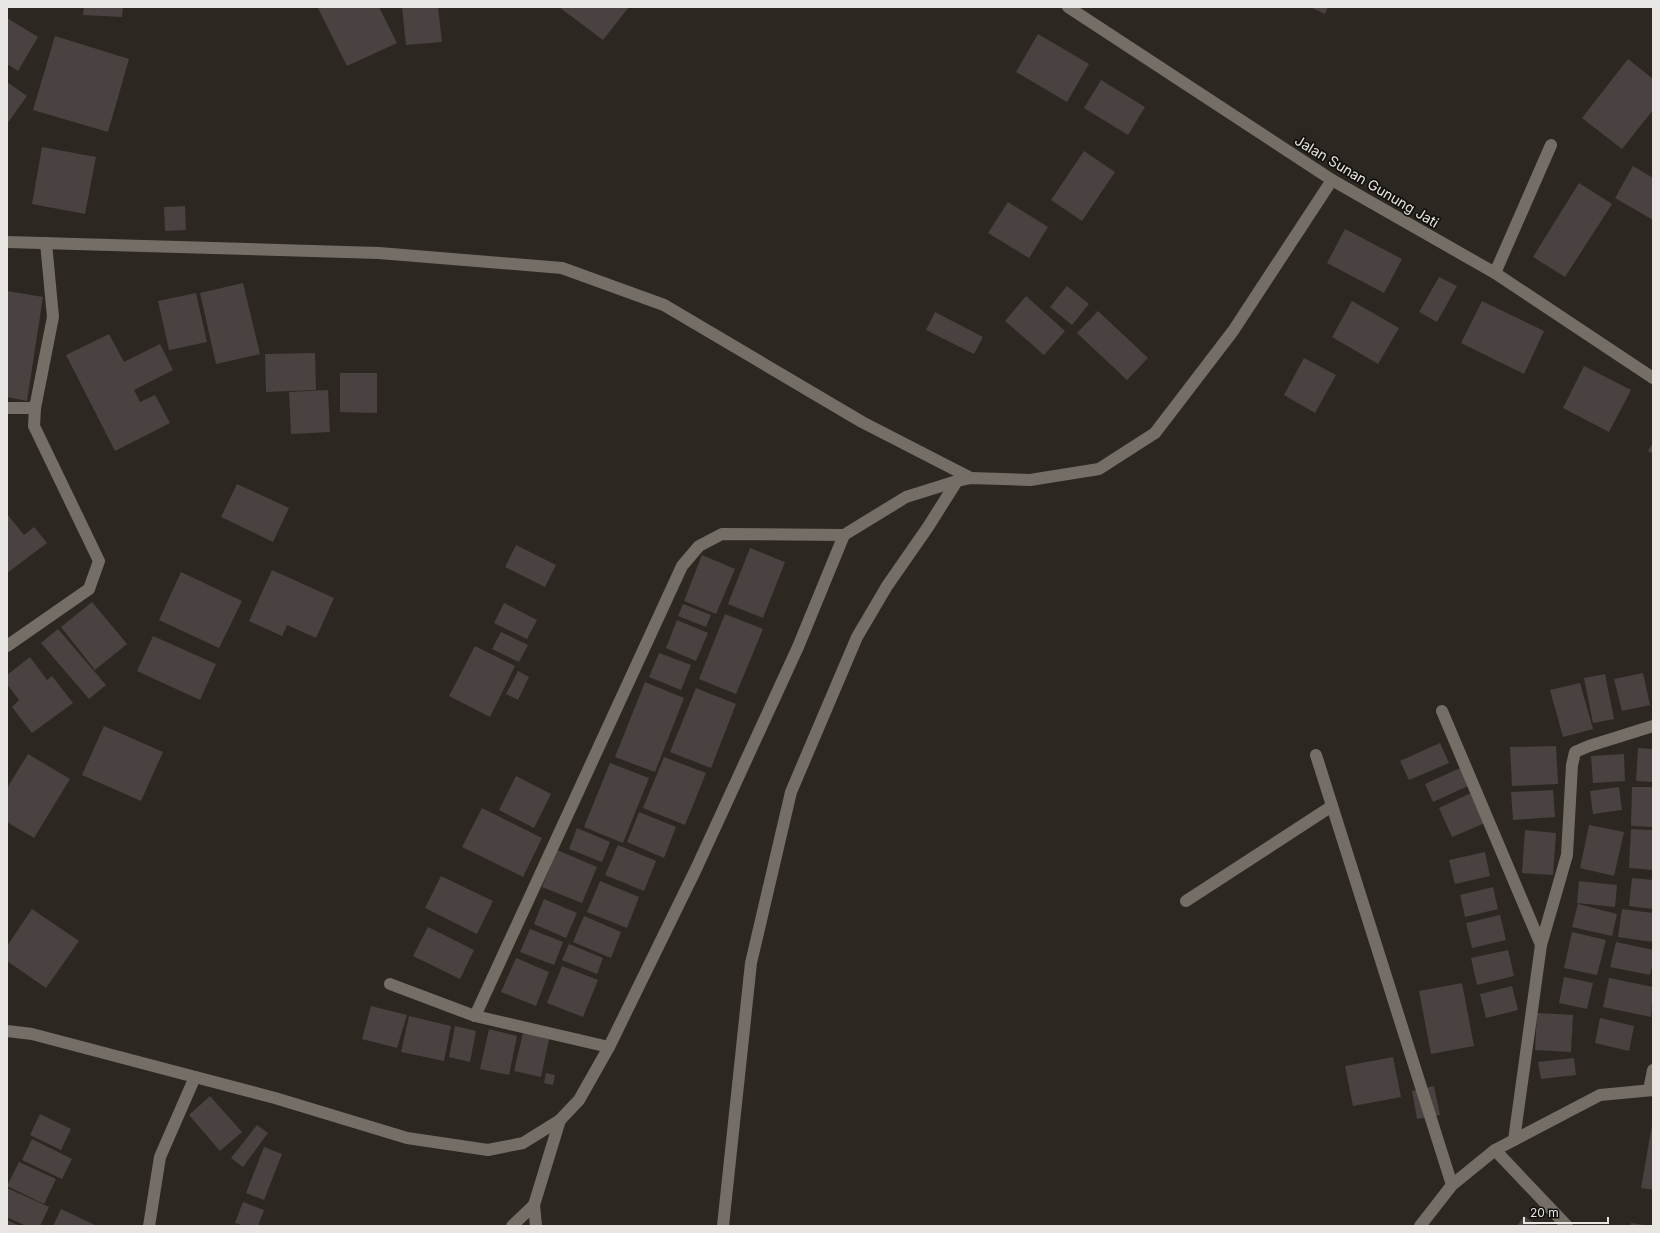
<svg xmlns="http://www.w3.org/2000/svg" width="1660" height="1233" font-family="Inter,sans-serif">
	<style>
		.building { fill: #4a4141 }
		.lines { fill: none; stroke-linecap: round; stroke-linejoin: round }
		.minor { stroke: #746e67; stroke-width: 12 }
		.labels { text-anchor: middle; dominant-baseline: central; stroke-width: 3.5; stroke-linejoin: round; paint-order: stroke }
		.street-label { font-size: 14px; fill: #e9e5e2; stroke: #13110e }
	</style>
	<rect width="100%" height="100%" fill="#2d2722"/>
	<!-- building -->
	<g class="building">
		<path d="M84,7H123L122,17L83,15Z"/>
		<path d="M321,7H379L397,43L347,66L318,8Z"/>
		<path d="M402,7H438L442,42L406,45Z"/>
		<path d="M559,7H629L603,40Z"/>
		<path d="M1310,7H1328L1325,14Z"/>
		<path d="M7,18L38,37L18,71L7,64Z"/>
		<path d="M1038,34L1089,64L1067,102L1016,72Z"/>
		<path d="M55,36L129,59L108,132L33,110Z"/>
		<path d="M1628,59L1653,79V110L1622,149L1582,118Z"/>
		<path d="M1101,80L1145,107L1128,135L1084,108Z"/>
		<path d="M7,82L27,96L7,124Z"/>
		<path d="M42,147L96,157L85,214L32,204Z"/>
		<path d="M1084,151L1115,172L1082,221L1051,200Z"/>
		<path d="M1633,166L1653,178V220L1615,198Z"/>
		<path d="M1579,183L1612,204L1565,277L1533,257Z"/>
		<path d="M1008,202L1048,227L1029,258L988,233Z"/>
		<path d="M185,206L186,230L165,231L164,207Z"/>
		<path d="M1345,229L1402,259L1384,293L1327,263Z"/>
		<path d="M1439,277L1457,286L1437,322L1419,312Z"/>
		<path d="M243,283L260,354L216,364L200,293Z"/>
		<path d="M1067,286L1089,304L1072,325L1050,307Z"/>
		<path d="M7,291L43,297L27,401L7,397Z"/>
		<path d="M196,293L207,342L169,350L158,301Z"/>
		<path d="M1026,296L1065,331L1044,355L1005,321Z"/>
		<path d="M1352,301L1399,328L1378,364L1332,337Z"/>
		<path d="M1482,301L1544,331L1524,374L1461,343Z"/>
		<path d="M1098,311L1148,358L1127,380L1077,333Z"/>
		<path d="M935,312L983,337L974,354L926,330Z"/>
		<path d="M109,334L124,362L160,344L173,370L134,390L140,402L155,395L170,423L115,451L66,355Z"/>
		<path d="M315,353L316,390L266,392L265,354Z"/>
		<path d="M1304,358L1336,375L1315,413L1284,395Z"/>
		<path d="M1584,366L1631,390L1609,432L1563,408Z"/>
		<path d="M340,373H377V413L340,412Z"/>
		<path d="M328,390L330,432L291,434L289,392Z"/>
		<path d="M1653,443V454L1648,451Z"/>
		<path d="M237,484L289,508L273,542L221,517Z"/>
		<path d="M7,514L24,535L34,527L47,543L7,573Z"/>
		<path d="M516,545L556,565L545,587L505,567Z"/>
		<path d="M750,548L785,562L763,618L728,604Z"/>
		<path d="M702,555L735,569L716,614L684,601Z"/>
		<path d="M272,570L334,598L316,638L287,625L282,636L249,621Z"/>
		<path d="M181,572L242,601L219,648L159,620Z"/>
		<path d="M92,602L127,644L95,670L61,627Z"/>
		<path d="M504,603L537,620L527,639L494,623Z"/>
		<path d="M683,604L711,615L706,627L678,616Z"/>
		<path d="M725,614L763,629L736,694L699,679Z"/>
		<path d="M677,620L708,633L696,661L666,648Z"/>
		<path d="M58,629L106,685L89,699L41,643Z"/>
		<path d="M501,632L528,645L519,662L492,649Z"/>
		<path d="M153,636L216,664L200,700L137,671Z"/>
		<path d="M475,646L515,666L490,717L449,696Z"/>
		<path d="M659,653L691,665L681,690L649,677Z"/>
		<path d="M30,657L47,680L52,676L73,703L32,733L12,707L19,700L7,684V675Z"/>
		<path d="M518,671L529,677L518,700L506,694Z"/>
		<path d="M1643,673L1650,705L1622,711L1614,679Z"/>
		<path d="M1605,674L1614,719L1593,723L1584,678Z"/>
		<path d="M645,682L684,698L655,772L615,757Z"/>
		<path d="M1580,683L1593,729L1563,737L1550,690Z"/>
		<path d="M696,688L736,704L711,768L670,752Z"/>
		<path d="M104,726L163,752L141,801L82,775Z"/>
		<path d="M1440,743L1449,763L1409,780L1400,761Z"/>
		<path d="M1556,746L1558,784L1512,786L1510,747Z"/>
		<path d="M1638,748L1653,749V782L1636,781Z"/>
		<path d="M28,754L70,779L34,838L7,822V788Z"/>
		<path d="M1624,754L1625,781L1593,783L1591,756Z"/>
		<path d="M664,757L706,773L685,825L643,808Z"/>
		<path d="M610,763L649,778L623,843L584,827Z"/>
		<path d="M1460,768L1468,786L1433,802L1425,784Z"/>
		<path d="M516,776L551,794L534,828L499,810Z"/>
		<path d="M1619,787L1622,810L1593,814L1590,791Z"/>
		<path d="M1632,787H1653V827L1631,826Z"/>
		<path d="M1553,790L1555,817L1513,820L1511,792Z"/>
		<path d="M1471,793L1485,823L1452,837L1439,808Z"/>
		<path d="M482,808L542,838L523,877L462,847Z"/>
		<path d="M639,812L676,827L664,858L627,842Z"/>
		<path d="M1589,825L1624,832L1614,876L1580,868Z"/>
		<path d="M577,828L610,842L602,862L569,849Z"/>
		<path d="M1631,829L1653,830V870L1629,868Z"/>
		<path d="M1525,830L1556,833L1553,875L1522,873Z"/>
		<path d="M618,845L656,861L644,891L605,875Z"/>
		<path d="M557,850L597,867L582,903L542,887Z"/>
		<path d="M1485,852L1490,876L1455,884L1449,860Z"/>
		<path d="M441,876L493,901L477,934L425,908Z"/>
		<path d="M1632,878L1653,880V909L1629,906Z"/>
		<path d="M600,881L639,897L627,928L587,912Z"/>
		<path d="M1579,881L1617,885L1615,907L1577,903Z"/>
		<path d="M1493,887L1498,909L1465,917L1460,895Z"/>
		<path d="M544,899L577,913L566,938L534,924Z"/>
		<path d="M1578,904L1617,914L1612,936L1572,927Z"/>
		<path d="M32,909L79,941L46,988L7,961V946Z"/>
		<path d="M1622,909L1653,913V942L1618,937Z"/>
		<path d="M1500,915L1506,940L1472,948L1466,923Z"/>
		<path d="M584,916L621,932L611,958L573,942Z"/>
		<path d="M428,927L474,950L460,979L413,956Z"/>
		<path d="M530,929L563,942L554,965L520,952Z"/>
		<path d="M1572,932L1606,940L1597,975L1564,968Z"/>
		<path d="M1616,942L1653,950V963L1650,975L1610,967Z"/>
		<path d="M569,944L603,958L597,974L562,960Z"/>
		<path d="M1508,950L1514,976L1477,985L1471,958Z"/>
		<path d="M516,958L549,972L536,1006L501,992Z"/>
		<path d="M562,966L598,980L583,1017L547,1003Z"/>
		<path d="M1564,977L1593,983L1587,1009L1559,1003Z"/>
		<path d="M1609,978L1653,987L1651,1017L1603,1007Z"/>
		<path d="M1462,983L1474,1046L1431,1054L1419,991Z"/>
		<path d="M1512,986L1518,1010L1486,1018L1480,994Z"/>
		<path d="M371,1006L407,1015L397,1048L362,1039Z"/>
		<path d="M1537,1013L1573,1015L1571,1052L1535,1050Z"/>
		<path d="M409,1016L451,1026L444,1061L401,1052Z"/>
		<path d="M1600,1018L1634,1026L1629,1051L1595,1043Z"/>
		<path d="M455,1026L476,1031L470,1062L449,1057Z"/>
		<path d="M489,1029L517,1036L509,1075L480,1069Z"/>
		<path d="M523,1033L549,1039L541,1077L514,1071Z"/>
		<path d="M1393,1057L1401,1097L1353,1106L1345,1066Z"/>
		<path d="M1574,1058L1576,1075L1541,1079L1538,1062Z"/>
		<path d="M546,1073L555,1075L553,1085L544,1083Z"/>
		<path d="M1434,1086L1440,1115L1417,1119L1412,1091Z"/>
		<path d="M210,1096L242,1132L220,1151L189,1115Z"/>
		<path d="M40,1114L71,1129L61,1150L30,1135Z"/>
		<path d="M257,1125L268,1133L243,1167L231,1158Z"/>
		<path d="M1652,1125H1653V1190L1641,1188Z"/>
		<path d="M32,1139L72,1159L62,1179L22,1160Z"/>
		<path d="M264,1147L282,1154L264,1200L246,1193Z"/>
		<path d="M19,1162L56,1179L44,1204L7,1186Z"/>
		<path d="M7,1188L49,1207L40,1226H26L7,1217Z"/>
		<path d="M243,1202L264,1210L258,1226H245L235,1223Z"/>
		<path d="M61,1209L97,1226H53Z"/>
		<path d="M1524,1216L1539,1226H1517Z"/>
		<path d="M7,1220L20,1226H7Z"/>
		<path d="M1631,1223L1644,1225V1226H1631Z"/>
	</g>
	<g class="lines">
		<!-- minor -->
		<g class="minor">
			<path d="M1068,7L1332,180L1495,273L1653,378"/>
			<path d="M7,242L379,253L562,268L664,305L862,422L971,478"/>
			<path d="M1495,273L1551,145"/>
			<path d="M7,408H35"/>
			<path d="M7,646L89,589L99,561L34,426L35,408L53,317L46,243"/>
			<path d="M1442,711L1541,945"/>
			<path d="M1316,755L1452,1185"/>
			<path d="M1186,901L1332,806"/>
			<path d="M390,984L475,1016L609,1047"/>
			<path d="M475,1016L682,566L699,546L722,534L844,535"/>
			<path d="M7,1031L32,1034L275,1098L407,1138L488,1150L523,1143L560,1120L579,1100L609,1047L696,869L798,647L844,535L906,497L957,481L971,478L1030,480L1099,469L1155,433L1233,331L1332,180"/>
			<path d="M1649,1090L1653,1070"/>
			<path d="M1514,1140L1541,945L1567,855L1572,765L1575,752L1589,746L1653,726"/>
			<path d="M1495,1150L1567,1226"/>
			<path d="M149,1226L160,1157L195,1077"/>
			<path d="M512,1226L534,1205"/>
			<path d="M536,1226L534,1205L560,1120"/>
			<path d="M723,1226L751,963L791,792L857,637L887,586L928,527L957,481"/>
			<path d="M1420,1226L1452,1185L1495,1150L1600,1095L1653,1090"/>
		</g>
	</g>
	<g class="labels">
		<!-- street labels -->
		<g class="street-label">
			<text transform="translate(1367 181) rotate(31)">Jalan Sunan Gunung Jati</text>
		</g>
	</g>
	<!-- border -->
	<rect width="1660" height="1233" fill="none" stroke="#e9e5e2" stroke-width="16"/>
	<!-- scale -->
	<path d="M1524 1217v6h84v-6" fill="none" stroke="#e9e5e2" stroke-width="2"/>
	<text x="1530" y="1217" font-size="12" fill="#e9e5e2" stroke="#13110e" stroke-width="3" paint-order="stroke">20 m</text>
</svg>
